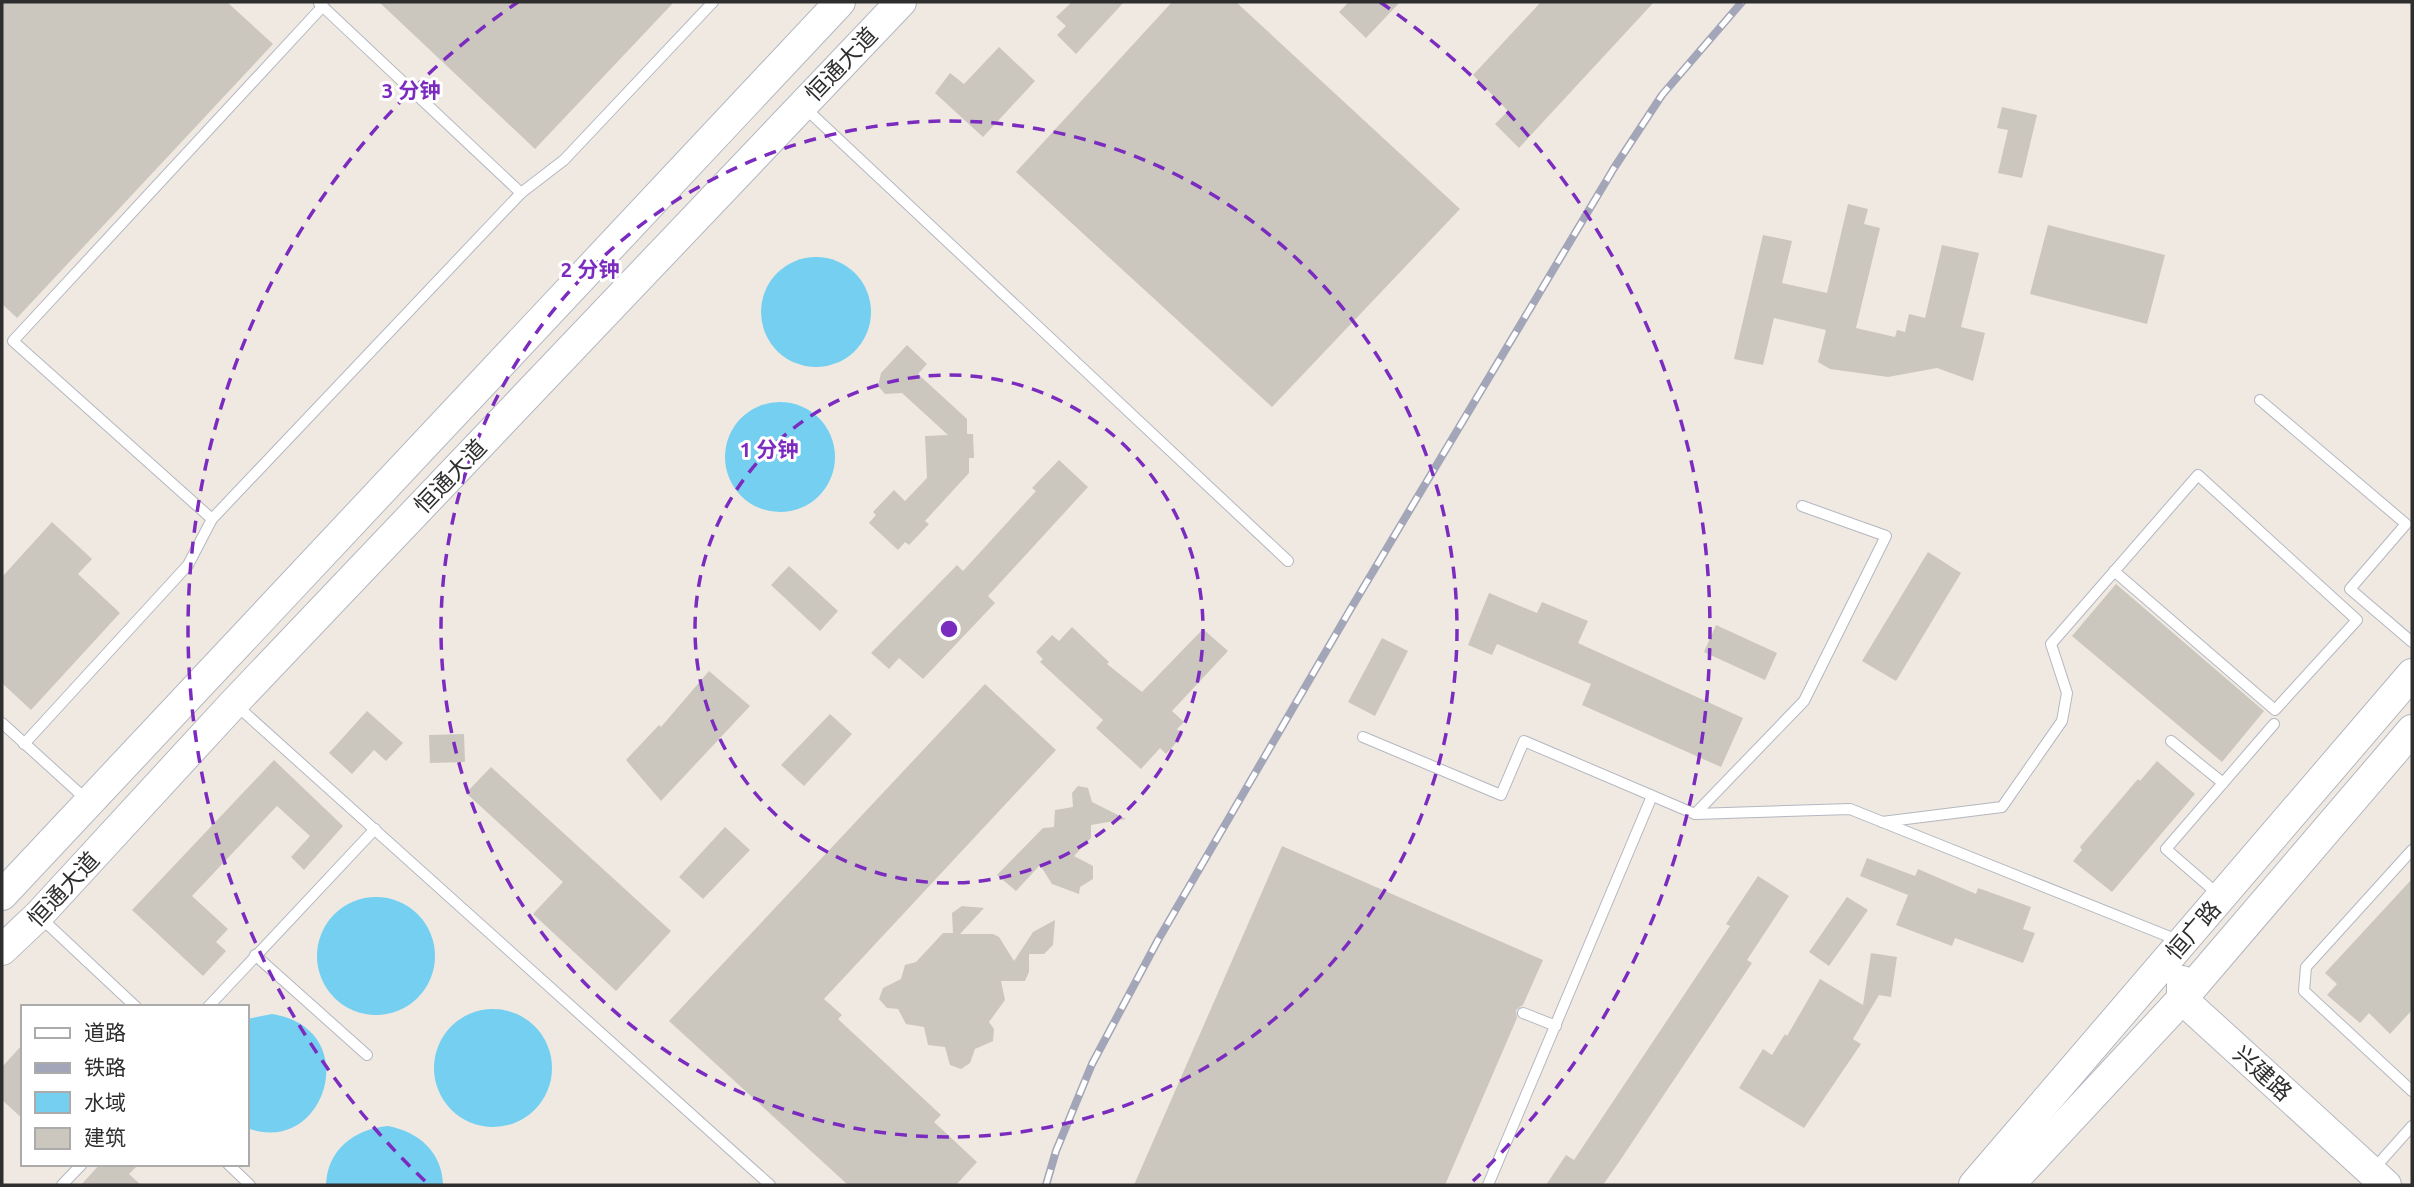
<svg xmlns="http://www.w3.org/2000/svg" width="2414" height="1187" font-family="Ubuntu,'Noto Sans SC',sans-serif">
	<style>
		.water { fill: #75cff0 }
		.building { fill: #cbc7bf }
		.lines { fill: none; stroke-linecap: round; stroke-linejoin: round }
		.lane-casing { stroke: #b4b7c1; stroke-width: 12 }
		.secondary-casing { stroke: #b4b7c1; stroke-width: 32 }
		.lane { stroke: #fff; stroke-width: 10 }
		.secondary { stroke: #fff; stroke-width: 30 }
		.rail-casing { stroke: #a3a6b8; stroke-width: 8 }
		.rail { stroke: #fff; stroke-width: 5; stroke-dasharray: 16; stroke-linecap: butt }
		.ring { fill: none; stroke: #7b2cbf; stroke-width: 3.5; stroke-dasharray: 12 9 }
		.labels { text-anchor: middle; dominant-baseline: central; stroke-width: 6; stroke-linejoin: round; paint-order: stroke }
		.street-label { font-size: 23px; fill: #2e2e2e; stroke: #fff }
		.centre { fill: #7b2cbf; stroke: #fff; stroke-width: 3.5 }
		.ring-label { font-size: 21px; text-anchor: middle; font-weight: bold; fill: #7b2cbf; stroke: #fff; stroke-width: 6; stroke-linejoin: round; paint-order: stroke }
	</style>
	<rect width="100%" height="100%" fill="#efe9e1"/>
	<!-- water -->
	<g class="water">
		<circle cx="816" cy="312" r="55"/>
		<circle cx="780" cy="457" r="55"/>
		<circle cx="376" cy="956" r="59"/>
		<circle cx="493" cy="1068" r="59"/>
		<path d="M272,1014C366,1029 325,1158 247,1128V1019Z"/>
		<path d="M388,1126C419,1132 442,1152 443,1185H326C327,1150 354,1129 388,1126Z"/>
	</g>
	<!-- building -->
	<g class="building">
		<path d="M2,2H227L273,44L17,318L2,304Z"/>
		<path d="M379,2H674L535,149Z"/>
		<path d="M1072,2H1124L1076,54L1057,35L1066,26L1056,17Z"/>
		<path d="M1172,2H1236L1460,209L1272,407L1016,172Z"/>
		<path d="M1349,2H1400L1366,38L1339,12Z"/>
		<path d="M1541,2H1654L1519,148L1495,124L1508,111L1473,75Z"/>
		<path d="M999,47L1035,81L983,137L935,93L950,73L964,84Z"/>
		<path d="M2002,107L2037,115L2022,178L1998,173L2008,130L1997,128Z"/>
		<path d="M1848,204L1868,209L1864,224L1880,228L1856,328L1895,337L1897,330L1905,332L1909,314L1925,318L1942,245L1979,253L1961,327L1985,333L1973,381L1937,368L1888,377L1830,369L1818,362L1826,330L1774,318L1763,365L1734,359L1763,235L1792,241L1782,283L1827,293Z"/>
		<path d="M2048,225L2165,255L2147,324L2030,294Z"/>
		<path d="M907,345L927,364L918,374L967,419V434H973L974,458H969V473L925,521L929,524L909,545L905,542L898,550L869,523L876,515L873,512L894,490L905,501L927,478L925,436L948,435L902,393L885,394L878,386L881,373Z"/>
		<path d="M1059,460L1088,487L988,596L995,603L923,679L899,658L889,669L871,653L957,565L963,571L1036,491L1032,488Z"/>
		<path d="M52,522L92,559L78,574L120,613L31,710L2,683V577Z"/>
		<path d="M1928,552L1961,573L1896,681L1862,661Z"/>
		<path d="M789,566L838,611L820,631L771,585Z"/>
		<path d="M2116,584L2264,711L2222,762L2072,636Z"/>
		<path d="M1489,593L1537,613L1542,602L1588,621L1578,643L1743,718L1721,767L1582,705L1591,684L1497,644L1492,655L1468,645Z"/>
		<path d="M1716,625L1777,653L1765,680L1704,652Z"/>
		<path d="M1072,627L1109,662L1107,664L1142,692L1203,629L1228,651L1172,711L1184,722L1177,729L1183,735L1166,754L1160,748L1141,769L1096,728L1103,720L1040,662L1043,659L1036,652L1052,635L1059,641Z"/>
		<path d="M1382,638L1408,651L1375,716L1348,702Z"/>
		<path d="M709,671L750,706L661,801L626,760L659,725L661,727Z"/>
		<path d="M985,684L1056,750L824,999L842,1015L838,1019L941,1115L934,1122L977,1162L956,1185H848L669,1021Z"/>
		<path d="M367,711L403,743L386,761L374,750L352,774L329,753Z"/>
		<path d="M830,714L852,734L804,786L781,765Z"/>
		<path d="M464,734L465,762L430,763L429,735Z"/>
		<path d="M274,760L343,826L304,870L291,857L310,836L277,806L192,896L228,929L216,942L226,951L203,976L132,910Z"/>
		<path d="M2157,761L2195,794L2112,892L2073,861L2082,850L2080,847L2138,779L2140,781Z"/>
		<path d="M491,767L671,931L616,991L533,914L563,882L466,793Z"/>
		<path d="M1078,786L1088,788L1092,802L1126,819L1091,825V838L1074,856L1093,866V879L1080,887L1079,894L1052,884L1040,865L1016,891L997,875L1043,828L1054,827L1055,810L1073,807L1072,793Z"/>
		<path d="M725,827L750,850L703,899L679,877Z"/>
		<path d="M1282,846L1543,960L1523,1005L1516,1010L1517,1018L1445,1185H1134Z"/>
		<path d="M1867,858L1915,876L1918,869L1976,894L1978,888L2031,907L2023,929L2035,933L2023,963L1955,938L1952,946L1896,925L1908,895L1860,876Z"/>
		<path d="M1758,876L1789,896L1747,960L1752,963L1619,1162L1603,1185H1546L1566,1155L1574,1160L1730,926L1726,924Z"/>
		<path d="M2412,879V1010L2390,1034L2369,1013L2360,1023L2327,995L2337,984L2325,973Z"/>
		<path d="M1847,897L1868,910L1829,966L1809,952Z"/>
		<path d="M962,906L984,908L960,934H993L999,937L1014,961L1033,932L1055,920L1053,945L1044,954H1029V972L1025,981H1001L1005,1000L989,1022L994,1029L993,1041L975,1049L970,1063L961,1069L950,1065L945,1047L928,1045L924,1027L906,1024L898,1009L887,1008L879,999L883,988L901,979L905,965L916,962L943,933H953L952,913Z"/>
		<path d="M1871,953L1897,957L1891,997L1879,995L1853,1039L1861,1044L1804,1128L1739,1088L1763,1049L1772,1055L1785,1034L1787,1036L1820,979L1863,1005Z"/>
		<path d="M23,1044V1119L2,1100V1067Z"/>
		<path d="M100,1164H139L129,1174L141,1185H81Z"/>
	</g>
	<g class="lines">
		<defs>
			<g id="lane">
				<path d="M319,3L521,193"/>
				<path d="M804,107L1288,561"/>
				<path d="M2260,400L2406,524L2350,589L2412,642"/>
				<path d="M212,519L13,341L323,6"/>
				<path d="M236,705L770,1185"/>
				<path d="M2,723L88,801"/>
				<path d="M1363,737L1501,795L1524,741L1695,814L1850,809L2180,941"/>
				<path d="M2171,741L2223,783"/>
				<path d="M24,744L188,565L212,519L521,193L564,160L713,2"/>
				<path d="M1695,814L1804,701L1886,536L1802,506"/>
				<path d="M1882,822L2002,807L2062,721L2067,693L2051,644L2198,475L2357,620L2275,710L2114,571"/>
				<path d="M2412,850L2306,967L2304,991L2412,1091"/>
				<path d="M2219,895L2166,849L2274,724"/>
				<path d="M41,918L136,1007"/>
				<path d="M255,955L367,1055"/>
				<path d="M208,1007L375,829"/>
				<path d="M1523,1013L1556,1026"/>
				<path d="M228,1164L250,1185"/>
				<path d="M2372,1171L2412,1126"/>
				<path d="M62,1185L82,1164"/>
				<path d="M1488,1185L1652,796"/>
			</g>
			<g id="secondary">
				<path d="M2,895L840,2"/>
				<path d="M2,950L39,915L234,703L901,2"/>
				<path d="M2182,981V999L2386,1185"/>
				<path d="M1974,1185L2412,674"/>
				<path d="M2009,1185L2182,999L2412,730"/>
			</g>
		</defs>
		<!-- lane casing -->
		<use href="#lane" class="lane-casing"/>
		<!-- secondary casing -->
		<use href="#secondary" class="secondary-casing"/>
		<!-- lane -->
		<use href="#lane" class="lane"/>
		<!-- secondary -->
		<use href="#secondary" class="secondary"/>
		<defs>
			<path id="rail" d="M1046,1185L1056,1151L1092,1064L1158,940L1350,610L1614,168L1662,95L1742,2"/>
		</defs>
		<!-- rail casing -->
		<use href="#rail" class="rail-casing"/>
		<!-- rail -->
		<use href="#rail" class="rail"/>
	</g>
	<!-- distance rings -->
	<g class="ring">
		<circle cx="949" cy="629" r="254"/>
		<circle cx="949" cy="629" r="508"/>
		<path d="M425 1181A761 761 0 0 1 518 2M1380 2A761 761 0 0 1 1473 1181"/>
	</g>
	<g class="labels">
		<!-- street labels -->
		<g class="street-label">
			<text transform="translate(841 64) rotate(-46)">恒通大道</text>
			<text transform="translate(450 476) rotate(-46)">恒通大道</text>
			<text transform="translate(63 889) rotate(-47)">恒通大道</text>
			<text transform="translate(2193 930) rotate(-49)">恒广路</text>
			<text transform="translate(2263 1073) rotate(42)">兴建路</text>
		</g>
	</g>
	<circle cx="949" cy="629" r="10" class="centre"/>
	<g class="ring-label">
		<text x="411" y="98">3 分钟</text>
		<text x="590" y="277">2 分钟</text>
		<text x="769" y="457">1 分钟</text>
	</g>
	<!-- border -->
	<rect width="2414" height="1187" fill="none" stroke="#2e2e2e" stroke-width="7"/>
	<!-- legend -->
	<rect x="21" y="1005" width="228" height="161" fill="#ffffff" stroke="#ababab" stroke-width="2"/>
	<rect x="35" y="1028" width="35" height="10" fill="#ffffff" stroke="#ababab" stroke-width="2"/>
	<text x="84" y="1040" font-size="21" fill="#2e2e2e">道路</text>
	<rect x="35" y="1063" width="35" height="10" fill="#a3a6b8" stroke="#ababab" stroke-width="2"/>
	<text x="84" y="1075" font-size="21" fill="#2e2e2e">铁路</text>
	<rect x="35" y="1092" width="35" height="21" fill="#75cff0" stroke="#ababab" stroke-width="2"/>
	<text x="84" y="1110" font-size="21" fill="#2e2e2e">水域</text>
	<rect x="35" y="1128" width="35" height="21" fill="#cbc7bf" stroke="#ababab" stroke-width="2"/>
	<text x="84" y="1145" font-size="21" fill="#2e2e2e">建筑</text>
</svg>
